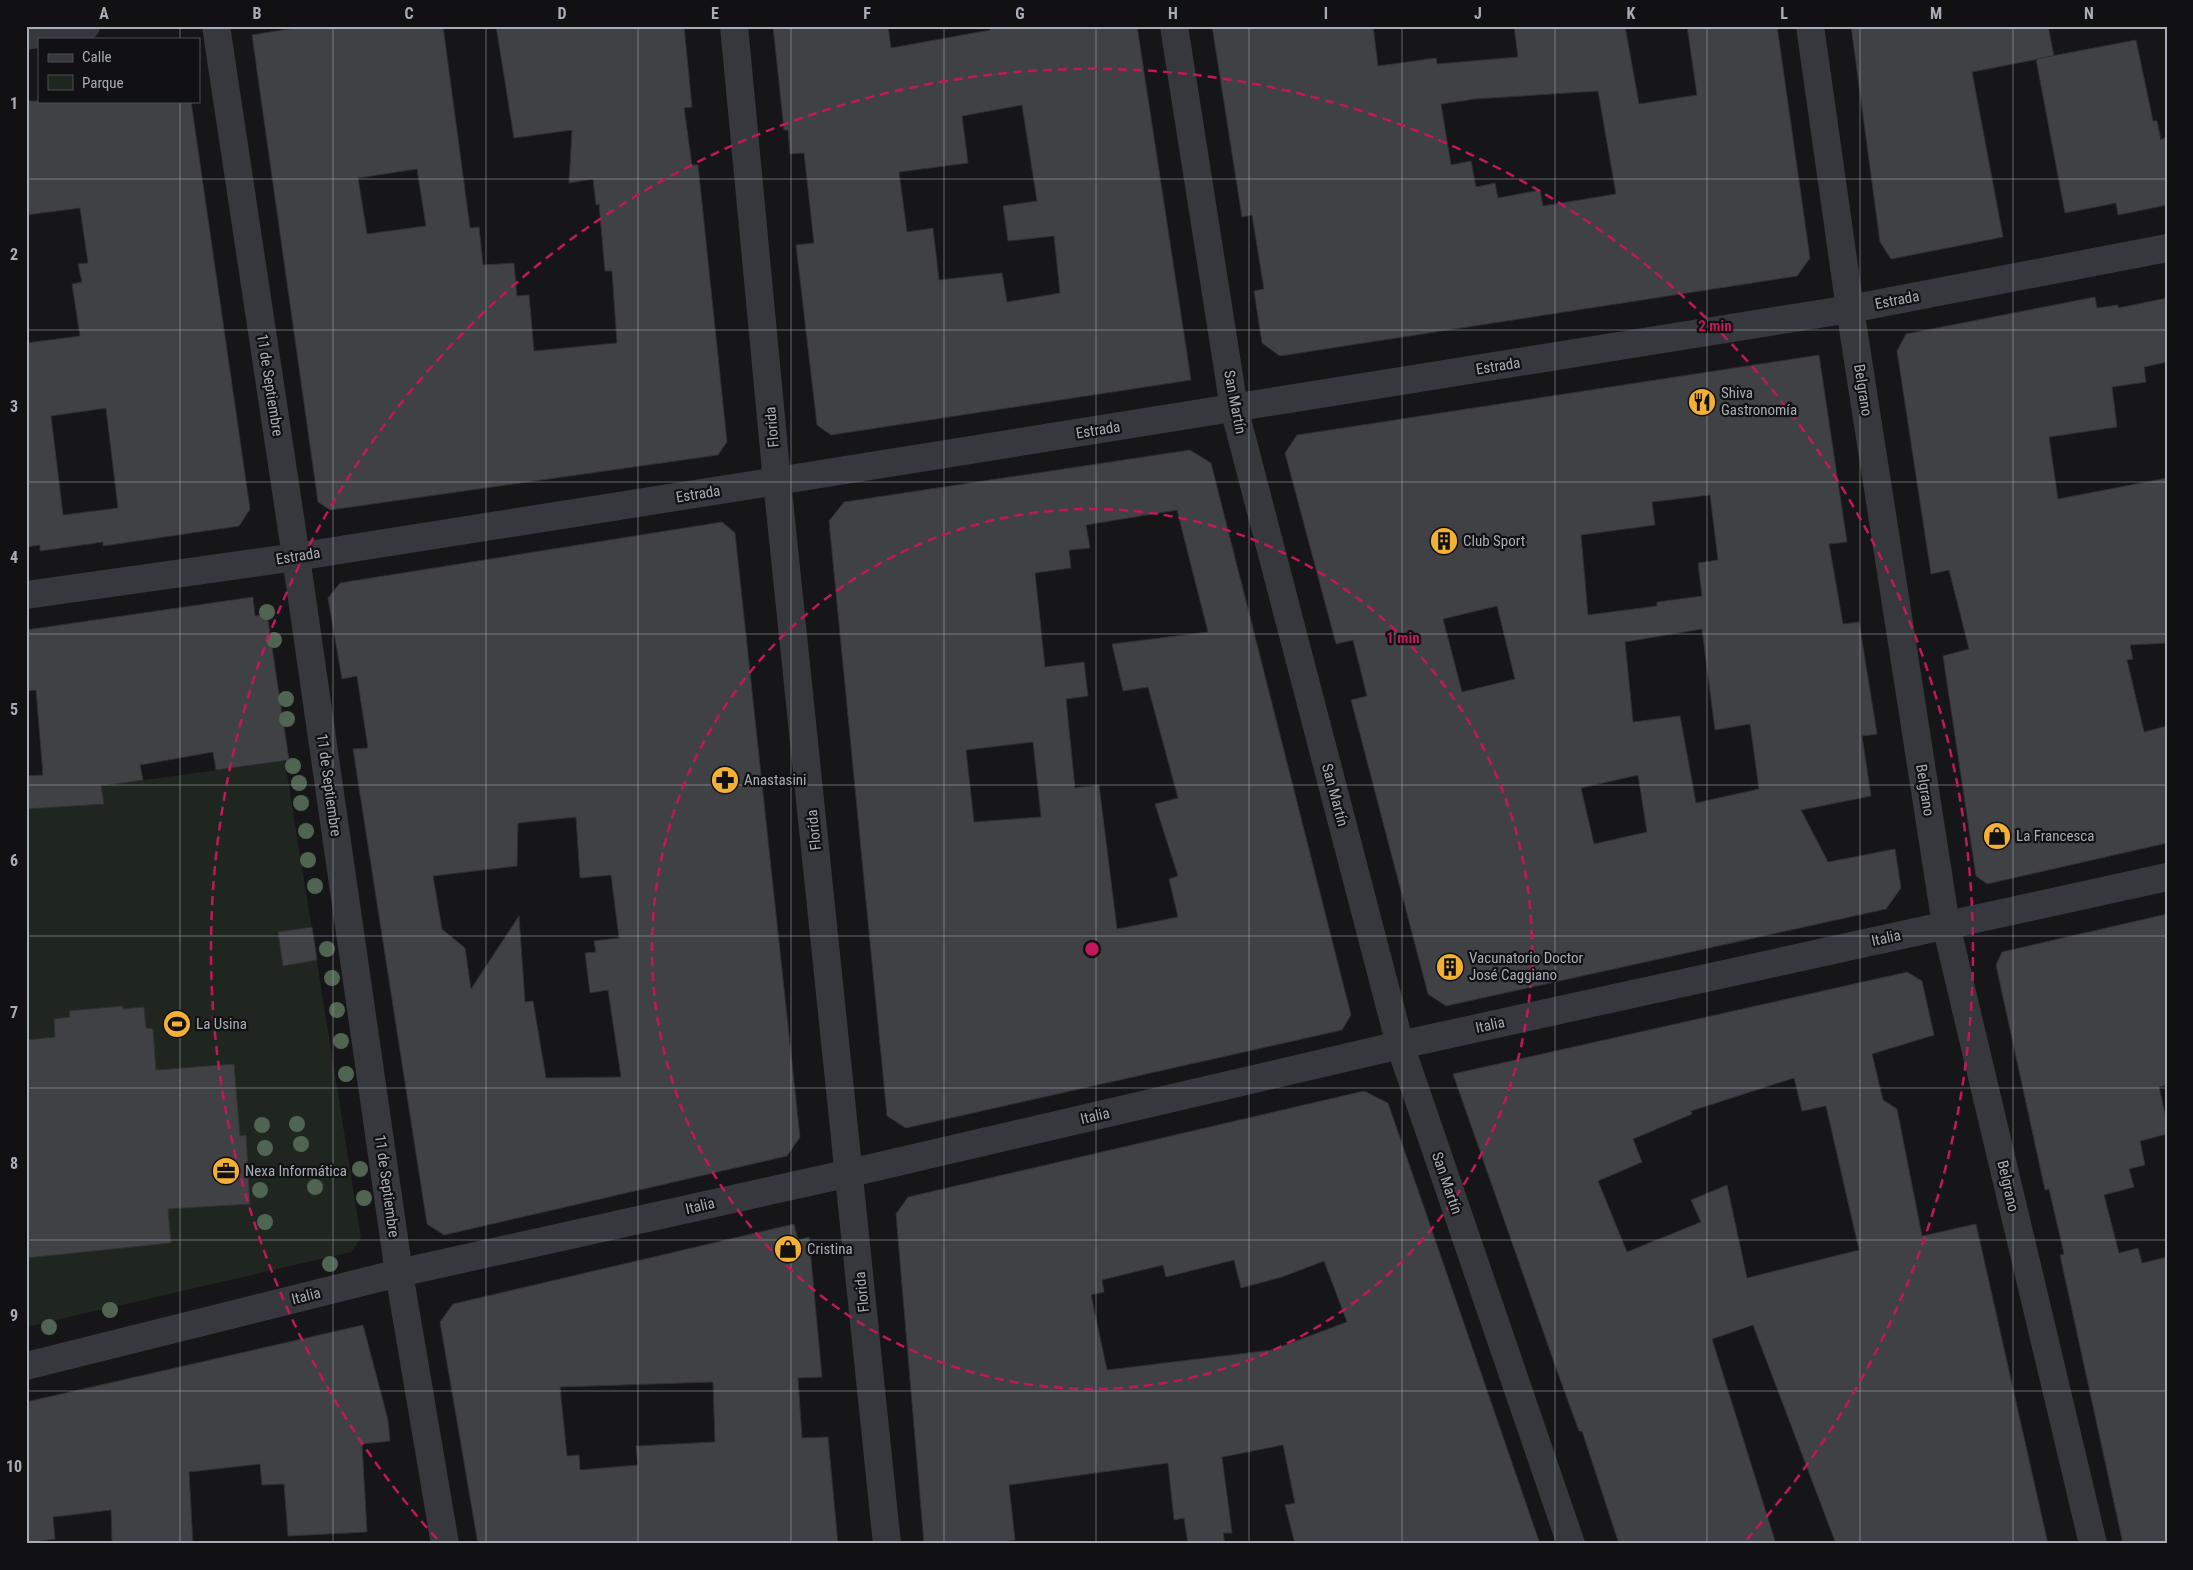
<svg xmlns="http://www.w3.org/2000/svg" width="2193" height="1570" font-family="'Roboto Condensed',sans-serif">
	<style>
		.green { fill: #1e261f }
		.building { fill: #404145; stroke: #303034; fill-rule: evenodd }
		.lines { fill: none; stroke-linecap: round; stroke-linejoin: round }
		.minor { stroke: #37383d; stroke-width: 28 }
		.tree { fill: #506452 }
		.grid { fill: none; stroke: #a8adb8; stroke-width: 1; stroke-opacity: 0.55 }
		.ring { fill: none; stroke: #c2185b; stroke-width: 2.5; stroke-dasharray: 9 6 }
		.labels { text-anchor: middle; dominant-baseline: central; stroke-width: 4.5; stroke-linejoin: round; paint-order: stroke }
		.street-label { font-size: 15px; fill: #a8adb8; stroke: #111113 }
		.poi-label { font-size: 15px; fill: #a8adb8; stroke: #111113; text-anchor: start }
		.centre { fill: #c2185b; stroke: #111113; stroke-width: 2.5 }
		.ring-label { font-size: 15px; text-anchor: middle; font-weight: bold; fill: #c2185b; stroke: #111113; stroke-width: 4.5; stroke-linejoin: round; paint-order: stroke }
		.neatline { fill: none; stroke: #a8adb8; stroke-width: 2 }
		.grid-label { font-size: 16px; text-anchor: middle; font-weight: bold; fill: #a8adb8 }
	</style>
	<rect width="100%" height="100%" fill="#161618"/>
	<!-- green -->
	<path class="green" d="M285,761L361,1238L351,1252L26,1327V777L84,788Z"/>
	<!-- building -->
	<g class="building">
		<path d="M307,26H443L470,228L479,227L483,265L514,263L517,296L529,295L534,351L617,343L612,271H605L599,204L596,205L593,179L569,183L572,130L514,138L496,26H684L692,107L684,108L692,165H698L727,442L718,455L330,510L318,502L252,35ZM417,169L426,226L367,234L358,178Z"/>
		<path d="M773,26H888L891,48L990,30L989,26H1137L1191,380L831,435L817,425L796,245L814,243L804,153L790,154L788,130H784ZM1022,105L1037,201L1003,206L1008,241L1054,236L1060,293L1007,302L1002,273L939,280L933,228L907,232L899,172L968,163L962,116Z"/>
		<path d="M1212,26H1373L1378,66L1436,58L1437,64L1518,57L1514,26H1625L1639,104L1697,95L1687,26H1777L1810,258L1797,276L1280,356L1262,343L1254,291L1264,289L1252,215L1242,217ZM1598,91L1616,194L1543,206L1540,190L1498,198L1495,183L1476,187L1471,161L1451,165L1441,104L1475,99Z"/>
		<path d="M1851,26H2048L2054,56L1972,72L2003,237L1891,259L1880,242Z"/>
		<path d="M2136,40L2153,121H2157L2161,140L2167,136V205L2118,215L2116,203L2065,213L2036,59Z"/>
		<path d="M26,101H191L250,509L239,526L103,546V542L40,551V545L26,547V343L80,336L72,284L82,282L78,264L88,263L80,208L26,215ZM106,408L118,508L63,515L51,416Z"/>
		<path d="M2095,297L2097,308L2118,305V308L2167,298V362L2144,367L2146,382L2112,387L2117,427L2049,437L2058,499L2167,478V643L2130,645L2133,659L2127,660L2144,732L2167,726V843L1987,884L1976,876L1943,656L1969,649L1949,570L1931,574L1897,351L1906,334Z"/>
		<path d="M1819,355L1847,542L1829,544L1843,624L1859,622L1877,734L1862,736L1871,796L1801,810L1828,862L1895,849L1901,888L1886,909L1446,1006L1428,994L1351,700L1367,696L1353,640L1336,644L1285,453L1297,435ZM1710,495L1718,560L1698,563L1702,596L1657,602V606L1588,615L1581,535L1655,525L1652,502ZM1497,606L1515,679L1462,692L1443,619ZM1702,629L1715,730L1750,724L1759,789L1696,803L1680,716L1633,722L1625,642ZM1638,775L1647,832L1594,844L1581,788Z"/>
		<path d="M1190,450L1211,463L1351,1015L1342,1030L906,1128L887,1116L829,521L844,502ZM1177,510L1208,632L1112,644L1123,691L1148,687L1178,798L1155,804L1178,876L1169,879L1178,917L1117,929L1099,785L1075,788L1066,699L1088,696L1084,662L1045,667L1035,573L1071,568L1069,550L1090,548L1086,525ZM1033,742L1041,817L974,822L966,750Z"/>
		<path d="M722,522L735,533L800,1137L787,1156L444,1235L427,1224L353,749L368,748L357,676L342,679L328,598L340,583ZM576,817L580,878L611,875L619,938L594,941L596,952L585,953L590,993L608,990L621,1077L546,1078L533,1001L525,1002L519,916L471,989L465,948L442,929L433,876L517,866L518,823Z"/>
		<path d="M253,597L255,616L267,614L289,760L216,770L213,752L140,765L143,780L101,786L104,804L26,809V776L43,775L36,690L26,691V630Z"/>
		<path d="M2167,914V1085L2159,1087L2167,1123V1134L2140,1141L2145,1165L2129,1169L2134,1187L2104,1195L2119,1253L2138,1248L2142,1263L2167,1257V1544H2123L2060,1255L2064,1254L2049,1189L2045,1190L1996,965L2002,952Z"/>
		<path d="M312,927L317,960L283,966L278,932Z"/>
		<path d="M1907,972L1922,981L1934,1035L1872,1054L1883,1100L1897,1109L1922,1236L1976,1224L2048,1544H1836L1753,1325L1712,1339L1776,1544H1619L1582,1431H1579L1556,1368L1453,1074ZM1794,1078L1802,1111L1826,1106L1859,1250L1747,1278L1727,1185L1691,1200L1701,1222L1627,1252L1598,1181L1642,1162L1633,1139L1692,1114L1691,1111Z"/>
		<path d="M123,1006V1009L144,1007L146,1028L153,1029L156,1070L234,1064L240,1136L246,1135L250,1204L168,1209L171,1243L26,1258V1040L55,1037L54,1019L70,1017L69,1011Z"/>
		<path d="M1364,1091L1388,1103L1540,1544H1295L1285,1505L1295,1503L1283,1445L1222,1457L1232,1533H1223L1225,1544H1188L1184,1518L1174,1520L1168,1463L1009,1485L1015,1540L989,1544H924L896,1214L908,1197ZM1234,1260L1241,1288L1282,1277L1324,1261L1347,1322L1272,1350L1107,1370L1091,1295L1104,1292L1102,1280L1163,1265L1166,1277Z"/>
		<path d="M794,1224L798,1240L809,1237L822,1377L798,1378L802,1438L828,1437L838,1544H478L440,1322L453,1304ZM713,1382L715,1442L636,1446L638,1465L580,1470L579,1455L567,1456L560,1387Z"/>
		<path d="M363,1325L388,1420L390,1441L362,1444L367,1532L288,1536L284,1484L262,1485L260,1464L189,1472L193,1544H112L111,1510L53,1517L55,1539L26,1543V1402Z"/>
	</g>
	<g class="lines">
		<!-- minor -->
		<g class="minor">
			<path d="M216,26L296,557L399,1273L445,1544"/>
			<path d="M734,26L777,481L887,1544"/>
			<path d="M1174,26L1234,408L1400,1045L1571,1544"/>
			<path d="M1810,26L1850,309L1946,925L2093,1544"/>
			<path d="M26,36L86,26"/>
			<path d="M26,595L296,557L777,481L1850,309L2167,248"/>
			<path d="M26,1366L399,1273L850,1173L1400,1045L2167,877"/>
		</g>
	</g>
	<!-- trees -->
	<g class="tree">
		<circle cx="267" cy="612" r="8"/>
		<circle cx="274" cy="640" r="8"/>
		<circle cx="286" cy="699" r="8"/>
		<circle cx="287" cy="719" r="8"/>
		<circle cx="293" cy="766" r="8"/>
		<circle cx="299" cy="783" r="8"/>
		<circle cx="301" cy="803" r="8"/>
		<circle cx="306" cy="831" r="8"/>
		<circle cx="308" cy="860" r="8"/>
		<circle cx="315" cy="886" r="8"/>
		<circle cx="327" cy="949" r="8"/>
		<circle cx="332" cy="978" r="8"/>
		<circle cx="337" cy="1010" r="8"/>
		<circle cx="341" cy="1041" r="8"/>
		<circle cx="346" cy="1074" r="8"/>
		<circle cx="297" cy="1124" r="8"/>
		<circle cx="262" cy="1125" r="8"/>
		<circle cx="301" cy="1144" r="8"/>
		<circle cx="265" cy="1148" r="8"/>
		<circle cx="360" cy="1169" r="8"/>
		<circle cx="315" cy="1187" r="8"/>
		<circle cx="260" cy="1190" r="8"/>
		<circle cx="364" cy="1198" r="8"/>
		<circle cx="265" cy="1222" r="8"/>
		<circle cx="330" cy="1264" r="8"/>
		<circle cx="110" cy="1310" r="8"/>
		<circle cx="49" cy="1327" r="8"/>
	</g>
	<!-- grid -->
	<path class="grid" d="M180,26V39M333,26V1544M486,26V1544M638,26V1544M791,26V1544M944,26V1544M1096,26V1544M1249,26V1544M1402,26V1544M1555,26V1544M1707,26V1544M1860,26V1544M2013,26V1544M180,101V1544M26,179H2167M26,330H2167M26,482H2167M26,634H2167M26,785H2167M26,936H2167M26,1088H2167M26,1240H2167M26,1391H2167"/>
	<!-- distance rings -->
	<g class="ring">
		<circle cx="1092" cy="949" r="440"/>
		<path d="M437 1539A881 881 0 1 1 1747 1539"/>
	</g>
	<!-- icons -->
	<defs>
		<symbol id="restaurant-disc" viewBox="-11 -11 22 22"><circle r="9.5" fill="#f2b134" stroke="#111113"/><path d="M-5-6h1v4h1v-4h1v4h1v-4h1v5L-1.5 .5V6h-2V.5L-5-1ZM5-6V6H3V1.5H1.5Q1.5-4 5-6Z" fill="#111"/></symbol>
		<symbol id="building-disc" viewBox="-11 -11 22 22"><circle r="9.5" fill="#f2b134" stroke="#111113"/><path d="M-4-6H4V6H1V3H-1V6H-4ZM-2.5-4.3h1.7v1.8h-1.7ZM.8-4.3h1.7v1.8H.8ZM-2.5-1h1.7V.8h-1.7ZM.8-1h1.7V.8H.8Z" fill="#111"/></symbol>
		<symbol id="pharmacy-disc" viewBox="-11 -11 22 22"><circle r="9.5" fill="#f2b134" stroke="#111113"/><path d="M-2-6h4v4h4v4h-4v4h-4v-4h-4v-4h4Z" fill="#111"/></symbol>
		<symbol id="shop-disc" viewBox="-11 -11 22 22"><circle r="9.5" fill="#f2b134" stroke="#111113"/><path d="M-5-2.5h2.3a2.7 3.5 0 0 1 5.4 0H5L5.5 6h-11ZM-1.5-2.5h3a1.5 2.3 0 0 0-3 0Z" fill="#111"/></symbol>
		<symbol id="stadium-disc" viewBox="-11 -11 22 22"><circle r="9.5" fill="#f2b134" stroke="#111113"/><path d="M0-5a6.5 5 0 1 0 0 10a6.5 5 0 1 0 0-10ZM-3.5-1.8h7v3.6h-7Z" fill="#111"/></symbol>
		<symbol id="office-disc" viewBox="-11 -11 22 22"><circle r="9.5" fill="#f2b134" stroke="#111113"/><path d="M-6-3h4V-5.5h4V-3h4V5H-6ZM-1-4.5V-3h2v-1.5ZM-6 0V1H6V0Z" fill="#111"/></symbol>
	</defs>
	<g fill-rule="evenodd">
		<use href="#restaurant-disc" x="1686" y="386" width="32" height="32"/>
		<use href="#building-disc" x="1428" y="525" width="32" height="32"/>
		<use href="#pharmacy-disc" x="709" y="764" width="32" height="32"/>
		<use href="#shop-disc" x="1981" y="820" width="32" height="32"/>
		<use href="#building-disc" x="1434" y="951" width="32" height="32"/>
		<use href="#stadium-disc" x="161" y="1008" width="32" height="32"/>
		<use href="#office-disc" x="210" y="1155" width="32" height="32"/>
		<use href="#shop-disc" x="772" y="1233" width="32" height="32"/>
	</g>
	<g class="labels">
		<!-- street labels -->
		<g class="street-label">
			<text transform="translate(1897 300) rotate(-11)">Estrada</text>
			<text transform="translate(1498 366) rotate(-9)">Estrada</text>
			<text transform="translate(270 385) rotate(81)">11 de Septiembre</text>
			<text transform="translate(1863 390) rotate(81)">Belgrano</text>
			<text transform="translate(1235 402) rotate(79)">San Martín</text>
			<text transform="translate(772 427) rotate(-95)">Florida</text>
			<text transform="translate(1098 430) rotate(-9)">Estrada</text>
			<text transform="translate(698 494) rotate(-9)">Estrada</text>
			<text transform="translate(298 556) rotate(-9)">Estrada</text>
			<text transform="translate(329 785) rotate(82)">11 de Septiembre</text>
			<text transform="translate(1925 790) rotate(81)">Belgrano</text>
			<text transform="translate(1335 795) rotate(75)">San Martín</text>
			<text transform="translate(814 830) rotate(-96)">Florida</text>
			<text transform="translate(1886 938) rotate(-12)">Italia</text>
			<text transform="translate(1490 1025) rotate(-12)">Italia</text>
			<text transform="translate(1095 1116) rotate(-13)">Italia</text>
			<text transform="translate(1447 1183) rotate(71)">San Martín</text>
			<text transform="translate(387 1186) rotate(82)">11 de Septiembre</text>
			<text transform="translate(2008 1186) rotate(77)">Belgrano</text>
			<text transform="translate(700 1206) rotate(-13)">Italia</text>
			<text transform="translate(862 1292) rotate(-96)">Florida</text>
			<text transform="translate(306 1296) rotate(-14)">Italia</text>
		</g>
		<!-- poi labels -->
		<g class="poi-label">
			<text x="1721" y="393">Shiva<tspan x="1721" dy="17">Gastronomía</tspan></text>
			<text x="1463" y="541">Club Sport</text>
			<text x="744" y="780">Anastasini</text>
			<text x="2016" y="836">La Francesca</text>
			<text x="1469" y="958">Vacunatorio Doctor<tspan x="1469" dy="17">José Caggiano</tspan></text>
			<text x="196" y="1024">La Usina</text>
			<text x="245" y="1171">Nexa Informática</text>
			<text x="807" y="1249">Cristina</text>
		</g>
	</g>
	<circle cx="1092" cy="949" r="8" class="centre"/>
	<g class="ring-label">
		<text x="1715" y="331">2 min</text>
		<text x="1403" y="643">1 min</text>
	</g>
	<!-- border -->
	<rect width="2193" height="1570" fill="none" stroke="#111113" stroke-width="55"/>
	<!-- legend -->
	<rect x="38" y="38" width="162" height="65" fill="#111113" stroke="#4d4f55"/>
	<rect x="48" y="54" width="25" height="8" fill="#37383d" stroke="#4d4f55"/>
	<text x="82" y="62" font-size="15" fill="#a8adb8">Calle</text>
	<rect x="48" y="75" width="25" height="15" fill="#1e261f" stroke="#4d4f55"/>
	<text x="82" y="88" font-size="15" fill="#a8adb8">Parque</text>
	<rect x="28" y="28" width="2138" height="1514" class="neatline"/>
	<g class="grid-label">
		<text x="104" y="19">A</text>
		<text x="257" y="19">B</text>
		<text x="409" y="19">C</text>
		<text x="562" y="19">D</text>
		<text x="715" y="19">E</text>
		<text x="867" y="19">F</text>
		<text x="1020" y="19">G</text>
		<text x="1173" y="19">H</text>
		<text x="1326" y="19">I</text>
		<text x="1478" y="19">J</text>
		<text x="1631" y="19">K</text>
		<text x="1784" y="19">L</text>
		<text x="1936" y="19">M</text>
		<text x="2089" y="19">N</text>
		<text x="14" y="109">1</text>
		<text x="14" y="260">2</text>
		<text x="14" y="412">3</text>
		<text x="14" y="563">4</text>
		<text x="14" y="715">5</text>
		<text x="14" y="866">6</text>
		<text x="14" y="1018">7</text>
		<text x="14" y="1169">8</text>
		<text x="14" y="1321">9</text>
		<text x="14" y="1472">10</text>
	</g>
</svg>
